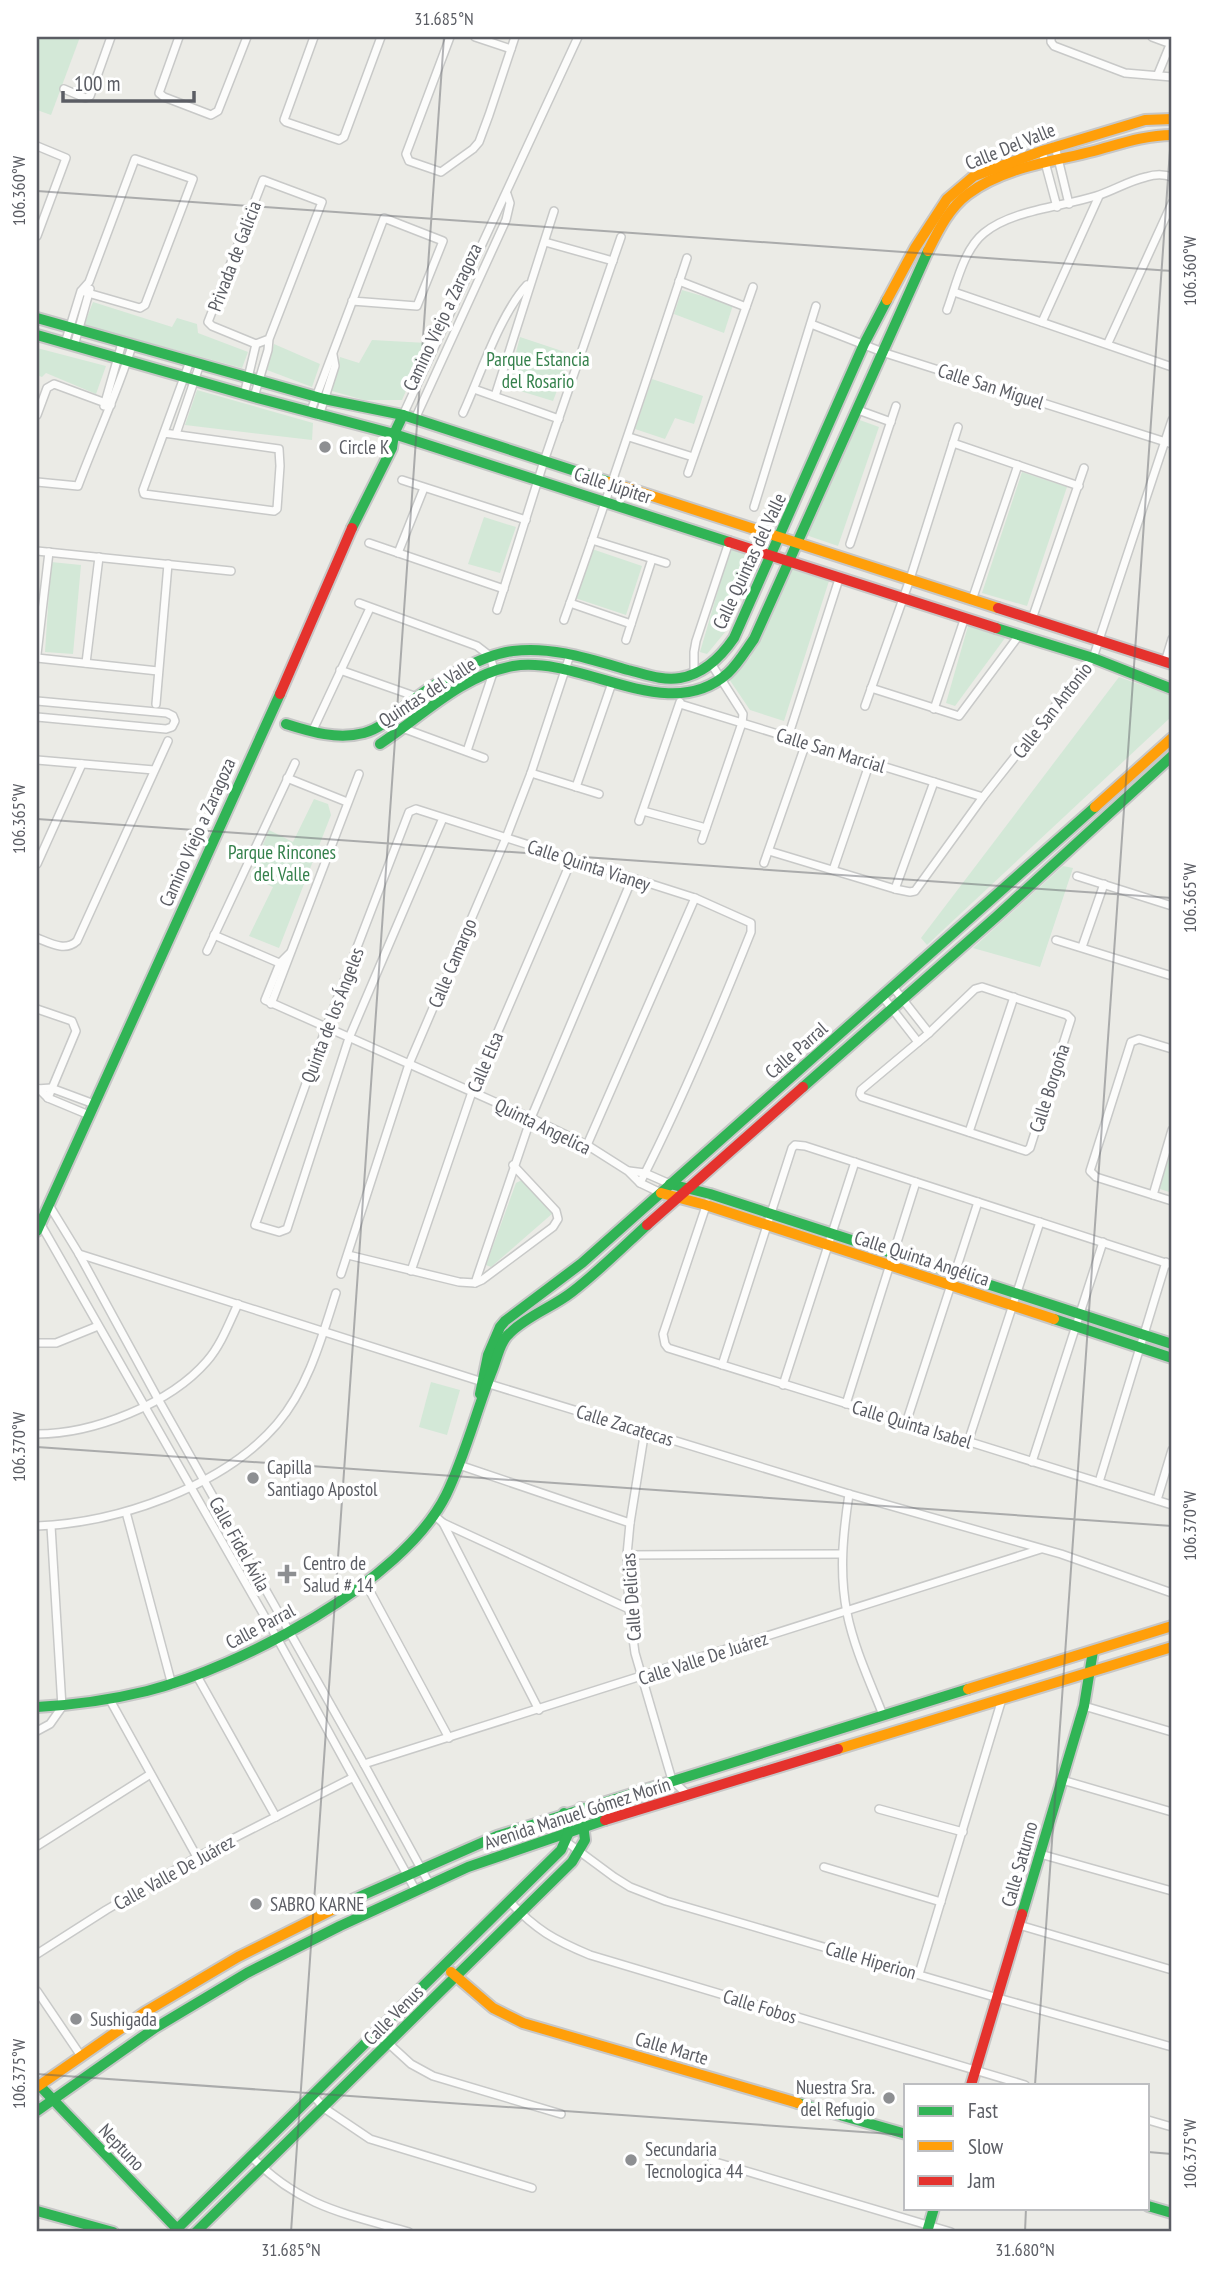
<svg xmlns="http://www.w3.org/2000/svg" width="1209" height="2269" font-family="'PT Sans Narrow',sans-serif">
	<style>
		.green { fill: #d3e8d7 }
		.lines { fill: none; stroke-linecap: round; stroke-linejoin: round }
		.street-casing { stroke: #c8c9c8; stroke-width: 10 }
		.fast-casing { stroke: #c7c7c7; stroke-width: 14 }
		.slow-casing { stroke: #c7c7c7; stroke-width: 14 }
		.jam-casing { stroke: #c7c7c7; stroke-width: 14 }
		.street { stroke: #fcfcfb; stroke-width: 7 }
		.fast { stroke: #30b455; stroke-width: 10 }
		.slow { stroke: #ff9f0a; stroke-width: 10 }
		.jam { stroke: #e5322d; stroke-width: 10 }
		.ticks { fill: none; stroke: #5b5d64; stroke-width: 2; stroke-opacity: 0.45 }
		.poi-dot { fill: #8d8f92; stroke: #fff; stroke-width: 2.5 }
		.labels { text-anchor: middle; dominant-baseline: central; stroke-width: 7; stroke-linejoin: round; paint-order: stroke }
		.street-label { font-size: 19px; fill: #5b5d64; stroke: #fff }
		.park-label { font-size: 19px; fill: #35814c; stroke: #fff }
		.poi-label { font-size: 19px; fill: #5b5d64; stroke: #fff; text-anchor: start }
		.neatline { fill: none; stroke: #5b5d64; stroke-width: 2.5 }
		.ticks-label { font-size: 18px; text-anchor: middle; fill: #5b5d64 }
	</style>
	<rect width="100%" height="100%" fill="#ebebe6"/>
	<!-- green -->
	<g class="green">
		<path d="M37,37H80L51,115L37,110Z"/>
		<path d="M682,290L733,305L724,333L674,314Z"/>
		<path d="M93,302L172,327L177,318L197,324L198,333L248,352L242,368L84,325Z"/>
		<path d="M520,337L571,354L553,401L507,387Z"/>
		<path d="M372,340L427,343L402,400H364L332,391L340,357L359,363Z"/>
		<path d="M274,344L320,364L312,387L267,370Z"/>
		<path d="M37,348L106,366L96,394L46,373L42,377L37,375Z"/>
		<path d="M652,379L703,396L694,424L675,418L665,439L635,429Z"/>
		<path d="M197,390L313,423L312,440L185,425Z"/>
		<path d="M857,419L879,427L838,546L806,535Z"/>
		<path d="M1022,472L1067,487L1027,606L982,593Z"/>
		<path d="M484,517L516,527L500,573L468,564Z"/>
		<path d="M592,549L642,566L626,615L575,598Z"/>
		<path d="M730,549L759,559L726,631L707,654L700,652Z"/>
		<path d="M51,562L81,565L73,654L45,652Z"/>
		<path d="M790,569L829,581L784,721L750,710L729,679L750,658Z"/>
		<path d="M968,626L1005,638L955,706L946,703Z"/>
		<path d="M1119,677L1172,696V716L927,945L921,938Z"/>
		<path d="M314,799L328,804L331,815L279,948L249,936L273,887L250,877L269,830L293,842Z"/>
		<path d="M1063,866L1073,868L1040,967L973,948Z"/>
		<path d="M1172,1137V1193L1154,1187Z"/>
		<path d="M522,1180L553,1213L491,1267L486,1265L516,1183Z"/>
		<path d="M431,1382L460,1390L447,1435L419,1427Z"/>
	</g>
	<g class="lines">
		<defs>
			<g id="street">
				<path d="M179,37L159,93L164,97L211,115L218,111L247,37"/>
				<path d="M314,37L284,120L286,122L339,140L344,137L381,37"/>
				<path d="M450,37L406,154L409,161L441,172L473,149L479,142L489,115L515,37"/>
				<path d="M475,37L511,49"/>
				<path d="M1051,37V42L1054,46L1125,73L1172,77"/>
				<path d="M1152,37L1171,44"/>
				<path d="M1158,74L1172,40"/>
				<path d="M64,89L85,98L90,96L111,37"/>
				<path d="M37,146L66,158L37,236"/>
				<path d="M1055,146L1069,204"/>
				<path d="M1042,151L1057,207"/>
				<path d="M545,242L613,261"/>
				<path d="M679,281L746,307"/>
				<path d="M954,292L1172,367"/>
				<path d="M947,310C956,286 963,250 984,233C1012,210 1061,207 1096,196C1113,191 1128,181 1146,177C1155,174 1164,174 1172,177"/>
				<path d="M1042,322L1099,196"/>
				<path d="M811,324L885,353L1172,444"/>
				<path d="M65,343L81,291L89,282L135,159L193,179L145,305L140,308L81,291"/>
				<path d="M1108,343L1172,203"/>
				<path d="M74,346L90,289"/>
				<path d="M474,389L559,419"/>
				<path d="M244,395L256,344"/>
				<path d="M495,396L554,211"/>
				<path d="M254,397L268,350L269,339L322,202L263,180L208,322L212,326L256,344L269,339"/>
				<path d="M104,406L122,343"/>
				<path d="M858,410L891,422"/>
				<path d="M310,413L384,218L443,241L417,306L352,301"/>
				<path d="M463,413C480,376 500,314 527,285"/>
				<path d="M37,415L47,388L54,384L111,405"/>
				<path d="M403,415L578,37"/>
				<path d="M319,416L335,366L333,355"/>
				<path d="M415,419L506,220L510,203L507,194"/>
				<path d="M164,433L279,449L280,466L277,509L274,511L144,494L143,490L190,361"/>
				<path d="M176,434L200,364"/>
				<path d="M629,437L693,457"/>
				<path d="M953,443L1079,486"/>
				<path d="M688,473L753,287"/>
				<path d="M402,480L526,520"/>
				<path d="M37,482L78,486C96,438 117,393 132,346"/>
				<path d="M754,507L816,306"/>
				<path d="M592,540L666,563"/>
				<path d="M369,543L504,589"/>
				<path d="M850,544L896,406"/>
				<path d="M37,551L231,571"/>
				<path d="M398,553L424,488"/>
				<path d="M972,600L1018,465"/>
				<path d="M359,603L477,646L490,656L494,670L467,751"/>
				<path d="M570,603L631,624"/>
				<path d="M497,610L544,461L621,237"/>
				<path d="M1032,619L1084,468"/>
				<path d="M564,620C607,500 647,379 687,258"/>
				<path d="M626,640L652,559"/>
				<path d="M37,654L49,552"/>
				<path d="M37,658L158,671"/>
				<path d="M1165,662L1172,639"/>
				<path d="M86,663L99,557"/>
				<path d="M340,670L417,697"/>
				<path d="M694,674V652L696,641L729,542"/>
				<path d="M871,688L959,716L1020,634"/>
				<path d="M37,701L167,713L173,716L175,721L172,727L166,729L37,717"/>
				<path d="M156,704L168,564"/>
				<path d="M680,704L983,797"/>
				<path d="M865,706L910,579L958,427"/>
				<path d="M934,709L965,617"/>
				<path d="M405,729L484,758"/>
				<path d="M312,732L370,608"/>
				<path d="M788,737L839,579"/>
				<path d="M37,760L154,770"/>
				<path d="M531,773L599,794"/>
				<path d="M287,778L347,802"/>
				<path d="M576,787L612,683"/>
				<path d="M643,811L706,828"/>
				<path d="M443,818L349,1038L287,1229L279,1232L255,1225L326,1028L409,812L416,809L695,898L751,923V932C717,1017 682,1101 640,1183"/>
				<path d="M639,821L680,702"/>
				<path d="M702,840L742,723L743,714L740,709L712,665"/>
				<path d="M769,851L895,889L910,892L915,891L983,797L1093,658L1172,420"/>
				<path d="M764,863L806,743"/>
				<path d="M37,864L82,764"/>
				<path d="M833,870L870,762"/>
				<path d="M1077,876L1172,906"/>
				<path d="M895,889L934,782"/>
				<path d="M214,935L284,965"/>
				<path d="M37,938C50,943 65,952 77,941L168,741"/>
				<path d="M1056,940L1172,976"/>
				<path d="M1082,947L1104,884"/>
				<path d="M207,951L295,763"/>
				<path d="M289,954L280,963L265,1000L531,1118L587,1145L628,1171L640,1183L661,1193"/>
				<path d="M893,987L929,1033"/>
				<path d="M982,987L1067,1015L1071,1019L1030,1148L1026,1151L862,1097L860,1094L861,1090L929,1033L975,989Z"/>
				<path d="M883,997L918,1042"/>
				<path d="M271,1004L359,774"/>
				<path d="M37,1009L72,1021L76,1031L48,1098"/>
				<path d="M1172,1049L1139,1039L1131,1042L1090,1171L1096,1177L1172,1201"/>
				<path d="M37,1089L51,1088L94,1104"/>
				<path d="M39,1089L48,1098L89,1115"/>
				<path d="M969,1132L1014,997"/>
				<path d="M587,1145L695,898"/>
				<path d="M629,1171L645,1173L670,1184"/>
				<path d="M1153,1195L1172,1130"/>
				<path d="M707,1203L663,1334L665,1344L668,1348L1172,1505"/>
				<path d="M49,1205L79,1254L158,1399L364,1764L430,1885"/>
				<path d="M40,1223L277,1638L416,1891"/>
				<path d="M79,1254L489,1384L849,1494L1061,1554L1172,1593"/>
				<path d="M348,1255L459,1282L475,1283L482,1280L553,1227L558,1219L556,1211L513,1165"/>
				<path d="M411,1271L472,1092L572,859"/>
				<path d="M341,1274L409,1064L506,838L531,773L570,655"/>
				<path d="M475,1283L531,1118L632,879"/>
				<path d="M37,1343H56L98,1326"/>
				<path d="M722,1365L792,1148L795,1145L805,1146L1172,1265"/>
				<path d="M783,1385L855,1162"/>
				<path d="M846,1404L916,1182"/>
				<path d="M906,1423L978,1202"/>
				<path d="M645,1430L630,1523L627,1555L629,1609L635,1653L672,1780L688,1795"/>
				<path d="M37,1434C93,1434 170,1404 207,1361C221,1345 229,1323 238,1304"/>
				<path d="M968,1442L1040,1222"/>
				<path d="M1032,1462L1103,1242"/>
				<path d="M459,1465L630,1523"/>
				<path d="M1099,1482L1166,1262"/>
				<path d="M849,1494C843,1534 839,1573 847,1613C854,1648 870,1682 883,1715"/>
				<path d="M1157,1500L1172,1450"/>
				<path d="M126,1512L172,1685"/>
				<path d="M434,1515L443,1523L539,1710"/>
				<path d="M443,1523L629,1609"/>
				<path d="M37,1526C117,1523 223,1487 277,1424C308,1388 322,1337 336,1293"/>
				<path d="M627,1555L842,1554"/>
				<path d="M366,1584L449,1738"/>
				<path d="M197,1676L276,1817"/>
				<path d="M110,1700L197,1857"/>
				<path d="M1084,1706L1172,1732"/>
				<path d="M37,1731L50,1724L62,1707L51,1526"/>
				<path d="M364,1764L1041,1549"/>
				<path d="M1062,1780L1172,1812"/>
				<path d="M879,1809L963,1832"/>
				<path d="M564,1840L614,1877L630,1887L666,1901L998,1998L1172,2047"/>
				<path d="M37,1846L149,1775"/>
				<path d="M1040,1854L1172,1891"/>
				<path d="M824,1867L941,1902"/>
				<path d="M509,1901C536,1930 554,1940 590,1955L1025,2085"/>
				<path d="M1019,1925L1172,1970"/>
				<path d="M37,1954L106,1910L197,1857L352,1778"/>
				<path d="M919,1974L1002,1699"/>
				<path d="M37,1991L81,2056"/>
				<path d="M376,2032L411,2064L433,2076L561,2114"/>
				<path d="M313,2095L324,2108L370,2139L532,2188"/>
				<path d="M1148,2120L1172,2127"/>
				<path d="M251,2156C298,2206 346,2214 409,2232"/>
				<path d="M712,2161L951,2232"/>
			</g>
			<g id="fast">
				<path d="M37,318L324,399L403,415L609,482"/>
				<path d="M37,335L254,397L394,434L729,542"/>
				<path d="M352,528L392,448L394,434L403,415"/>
				<path d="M996,628L1093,658L1172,689"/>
				<path d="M286,724C311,732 338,740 364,733C383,728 398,712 413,700C438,681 481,655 513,651C552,646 590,659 628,670C645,674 662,681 680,678C704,674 721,657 734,638L864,344L887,300"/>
				<path d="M380,744C421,717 462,675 513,666C583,655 668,727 728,673C738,664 746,650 754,639L928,251"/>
				<path d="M803,1087L996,917L1172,756"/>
				<path d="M670,1184L710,1194L1172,1344"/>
				<path d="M37,1231L280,694"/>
				<path d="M1054,1319L1172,1358"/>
				<path d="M480,1394L488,1355L500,1327L505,1321L582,1263L1095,807"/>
				<path d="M37,1707C74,1705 110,1700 147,1691C240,1667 402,1583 446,1495C465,1456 476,1412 492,1371C497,1359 500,1341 510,1333C527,1316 553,1307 572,1292C598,1272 622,1248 647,1225"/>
				<path d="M352,1900L497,1836L968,1689"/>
				<path d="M1022,1914L1084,1706L1093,1651"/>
				<path d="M39,2085L180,2232"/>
				<path d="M798,2103L906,2134"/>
				<path d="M37,2111L155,2028L247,1973L340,1926L468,1867L605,1820"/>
				<path d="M1148,2206L1172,2213"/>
				<path d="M37,2211L113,2232"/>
				<path d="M177,2229L561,1850L569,1832L564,1813"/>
				<path d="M196,2232L572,1862L585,1840L581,1808"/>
				<path d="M927,2232L934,2208"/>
			</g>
			<g id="slow">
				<path d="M928,251C938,231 949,208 968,194C1004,167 1051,162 1094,151C1120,144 1145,135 1172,135"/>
				<path d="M887,300L915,248L947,199L974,176L1042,151L1145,120L1172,119"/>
				<path d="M609,482L998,608"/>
				<path d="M1095,807L1172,738"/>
				<path d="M661,1193L706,1205L1054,1319"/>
				<path d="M968,1689L1172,1626"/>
				<path d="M838,1749L1172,1647"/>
				<path d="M451,1972L493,2008L523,2023L798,2103"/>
				<path d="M37,2087L145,2012L238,1957L352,1900"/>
			</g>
			<g id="jam">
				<path d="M729,542L996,628"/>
				<path d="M998,608L1172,664"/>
				<path d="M280,694L352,528"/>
				<path d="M647,1225L803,1087"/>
				<path d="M605,1820L838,1749"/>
				<path d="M971,2085L1022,1914"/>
			</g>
		</defs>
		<!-- street casing -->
		<use href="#street" class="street-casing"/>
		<!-- fast casing -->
		<use href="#fast" class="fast-casing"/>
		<!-- slow casing -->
		<use href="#slow" class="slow-casing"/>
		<!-- jam casing -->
		<use href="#jam" class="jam-casing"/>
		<!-- street -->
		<use href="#street" class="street"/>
		<!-- fast -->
		<use href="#fast" class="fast"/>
		<!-- slow -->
		<use href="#slow" class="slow"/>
		<!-- jam -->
		<use href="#jam" class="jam"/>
	</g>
	<!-- ticks -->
	<path class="ticks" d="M37,191L1172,271M37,819L1172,898M37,1447L1172,1526M37,2074L906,2135M1035,2085L1172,121M1148,2152L1172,2154M291,2232L444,37M1025,2232L1026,2208"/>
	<!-- markers -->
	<g class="poi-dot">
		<circle cx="325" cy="447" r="7"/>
		<circle cx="253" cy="1478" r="7"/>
		<path d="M283.5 1563.5h7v7h7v7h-7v7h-7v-7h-7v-7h7z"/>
		<circle cx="256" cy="1904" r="7"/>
		<circle cx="76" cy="2019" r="7"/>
		<circle cx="889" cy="2098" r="7"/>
		<circle cx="631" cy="2160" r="7"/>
	</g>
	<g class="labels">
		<!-- street labels -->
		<g class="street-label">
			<text transform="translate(1010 146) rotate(-22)">Calle Del Valle</text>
			<text transform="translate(234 256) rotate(-69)">Privada de Galicia</text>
			<text transform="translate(442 317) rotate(-65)">Camino Viejo a Zaragoza</text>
			<text transform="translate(991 386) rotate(18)">Calle San Miguel</text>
			<text transform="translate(613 485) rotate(18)">Calle Júpiter</text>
			<text transform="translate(749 561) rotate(-65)">Calle Quintas del Valle</text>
			<text transform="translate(427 692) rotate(-33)">Quintas del Valle</text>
			<text transform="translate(1052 710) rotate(-52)">Calle San Antonio</text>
			<text transform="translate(831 750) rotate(17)">Calle San Marcial</text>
			<text transform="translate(197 832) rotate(-66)">Camino Viejo a Zaragoza</text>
			<text transform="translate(589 865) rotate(18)">Calle Quinta Vianey</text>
			<text transform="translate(452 963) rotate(-67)">Calle Camargo</text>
			<text transform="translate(332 1015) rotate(-69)">Quinta de los Ángeles</text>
			<text transform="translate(796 1050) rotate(-41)">Calle Parral</text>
			<text transform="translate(485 1062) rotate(-67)">Calle Elsa</text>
			<text transform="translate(1049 1088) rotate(-72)">Calle Borgoña</text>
			<text transform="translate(543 1126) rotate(26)">Quinta Angelica</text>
			<text transform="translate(922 1258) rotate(18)">Calle Quinta Angélica</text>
			<text transform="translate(912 1424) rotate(17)">Calle Quinta Isabel</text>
			<text transform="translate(625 1425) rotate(17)">Calle Zacatecas</text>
			<text transform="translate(240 1544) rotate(61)">Calle Fidel Ávila</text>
			<text transform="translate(631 1597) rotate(-94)">Calle Delicias</text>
			<text transform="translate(260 1626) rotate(-28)">Calle Parral</text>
			<text transform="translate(703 1658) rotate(-18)">Calle Valle De Juárez</text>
			<text transform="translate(577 1813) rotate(-18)">Avenida Manuel Gómez Morín</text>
			<text transform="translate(1019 1864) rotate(-74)">Calle Saturno</text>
			<text transform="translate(174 1872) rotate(-29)">Calle Valle De Juárez</text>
			<text transform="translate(871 1960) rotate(16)">Calle Hiperion</text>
			<text transform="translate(760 2006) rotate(17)">Calle Fobos</text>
			<text transform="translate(393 2015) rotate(-45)">Calle Venus</text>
			<text transform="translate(672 2048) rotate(16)">Calle Marte</text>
			<text transform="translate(122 2147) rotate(46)">Neptuno</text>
		</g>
		<!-- park labels -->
		<g class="park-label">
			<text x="538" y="359">Parque Estancia<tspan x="538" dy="22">del Rosario</tspan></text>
			<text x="282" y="852">Parque Rincones<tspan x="282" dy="22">del Valle</tspan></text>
		</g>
		<!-- poi labels -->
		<g class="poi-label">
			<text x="339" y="447">Circle K</text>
			<text x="267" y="1467">Capilla<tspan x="267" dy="22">Santiago Apostol</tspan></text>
			<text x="303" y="1563">Centro de<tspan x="303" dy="22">Salud # 14</tspan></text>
			<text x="270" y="1904">SABRO KARNE</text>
			<text x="90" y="2019">Sushigada</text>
			<text x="875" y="2087" text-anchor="end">Nuestra Sra.<tspan x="875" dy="22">del Refugio</tspan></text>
			<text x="645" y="2149">Secundaria<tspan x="645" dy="22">Tecnologica 44</tspan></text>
		</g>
	</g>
	<!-- border -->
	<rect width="1209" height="2269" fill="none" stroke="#ffffff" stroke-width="77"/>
	<!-- legend -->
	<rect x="904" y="2084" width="245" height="126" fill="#ffffff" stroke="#bdbec1" stroke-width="2"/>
	<rect x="918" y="2106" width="35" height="10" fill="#30b455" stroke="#bdbec1" stroke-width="2"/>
	<text x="968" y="2118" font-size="21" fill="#5b5d64">Fast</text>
	<rect x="918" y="2141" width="35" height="10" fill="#ff9f0a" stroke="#bdbec1" stroke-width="2"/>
	<text x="968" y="2154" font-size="21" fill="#5b5d64">Slow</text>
	<rect x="918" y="2176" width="35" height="10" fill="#e5322d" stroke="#bdbec1" stroke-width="2"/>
	<text x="968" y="2188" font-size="21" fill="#5b5d64">Jam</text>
	<!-- scale -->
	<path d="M63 91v10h131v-10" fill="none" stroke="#5b5d64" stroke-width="3.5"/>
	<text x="74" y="91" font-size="21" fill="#5b5d64" stroke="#ffffff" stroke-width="5" paint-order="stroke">100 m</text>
	<rect x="38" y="38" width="1132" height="2192" class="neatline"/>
	<g class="ticks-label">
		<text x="444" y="25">31.685°N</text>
		<text transform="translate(19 191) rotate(-90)" y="6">106.360°W</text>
		<text transform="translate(1190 271) rotate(-90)" y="6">106.360°W</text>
		<text transform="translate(19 819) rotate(-90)" y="6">106.365°W</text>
		<text transform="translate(1190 898) rotate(-90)" y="6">106.365°W</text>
		<text transform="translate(19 1447) rotate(-90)" y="6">106.370°W</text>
		<text transform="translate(1190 1526) rotate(-90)" y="6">106.370°W</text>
		<text transform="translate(19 2074) rotate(-90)" y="6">106.375°W</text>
		<text transform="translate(1190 2154) rotate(-90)" y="6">106.375°W</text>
		<text x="291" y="2256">31.685°N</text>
		<text x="1025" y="2256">31.680°N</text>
	</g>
</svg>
